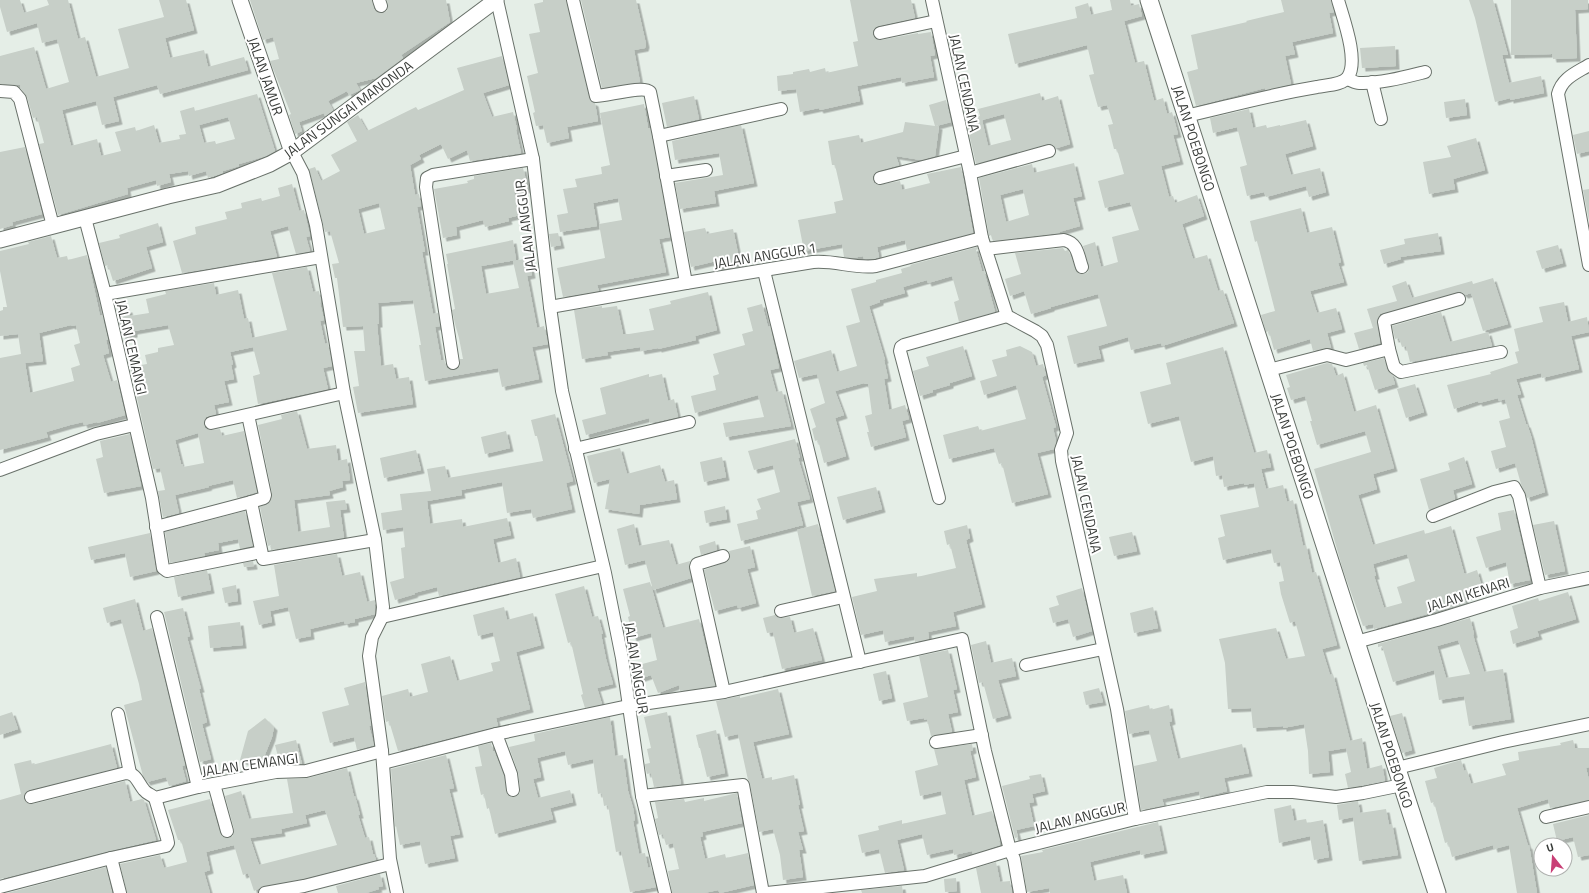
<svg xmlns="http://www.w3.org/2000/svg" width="1589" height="893" font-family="'Titillium Web',sans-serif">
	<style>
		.building { fill: #c7cfc8; fill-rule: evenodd; filter: url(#shadow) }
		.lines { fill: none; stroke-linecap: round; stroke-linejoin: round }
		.minor-casing { stroke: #69716a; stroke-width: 14 }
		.tertiary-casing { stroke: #69716a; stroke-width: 17 }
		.secondary-casing { stroke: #69716a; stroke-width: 19 }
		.minor { stroke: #fff; stroke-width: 12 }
		.tertiary { stroke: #fff; stroke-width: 15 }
		.secondary { stroke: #fff; stroke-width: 17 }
		.labels { text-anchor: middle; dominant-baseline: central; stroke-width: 4; stroke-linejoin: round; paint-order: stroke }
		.street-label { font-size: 14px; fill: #383b38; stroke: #fff }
	</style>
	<defs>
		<filter id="shadow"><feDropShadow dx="3.5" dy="3.5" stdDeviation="0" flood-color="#0004"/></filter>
	</defs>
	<rect width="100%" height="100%" fill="#e5eee7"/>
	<!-- building -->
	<g class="building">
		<path d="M0,0H20L24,13L49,5L47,0H68L78,39L85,37L96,77L129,68L118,29L164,17L159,0H186L194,30L165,38L170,58L204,50L208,67L244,57L248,70L160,94L157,85L113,97L119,121L102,125L96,101L62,110L71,146L97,139L101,156L121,151L115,132L135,127L136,131L154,125L159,143L180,139L179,135L186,134L180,111L194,107L195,111L257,94L275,151L266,156L239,164V166L223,171V173L208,178L206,171L189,176L188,171L169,174L171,182L157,186L156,180L127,188L128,194L58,215L39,144L44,143L37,117L33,118L27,97L21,89L20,85L0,84V56L34,47L46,89L69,82L57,39L42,43L37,23L7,32L0,7ZM228,117L235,139L216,144L215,141L204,143L199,125Z"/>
		<path d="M250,0H372L374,9L380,13L387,11L388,7L387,0H446L450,22L401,55L403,58L376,78L356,83L360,90L349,95L347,91L328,101L333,110L325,116L324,113L299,122L302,131L295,134L289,115L291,114L270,61L279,59L273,37L263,40Z"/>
		<path d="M543,0H566L589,98L591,101L595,103L598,121L567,127L569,138L547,143L543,125L536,126L533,113L535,112L527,76L538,73L529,34L540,32L534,4L543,2Z"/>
		<path d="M581,0H636L646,44L645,48L634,50L640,82L602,88Z"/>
		<path d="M850,0H911L915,18L878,26L873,30V35L877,40H881L918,33V34L931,32L935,55L930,56L934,77L902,83L901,77L857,86L860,101L820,110L819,108L800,112L796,89L778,91L777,76L793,74V72L809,69L810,72L825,68L826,73L858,66L853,42L858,41Z"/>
		<path d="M1110,0H1130L1131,6L1139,4L1142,16L1124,21L1135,63L1144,61L1154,101L1163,98L1167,114L1172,112L1178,134L1173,135L1180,161L1161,166L1169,197L1173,196L1175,203L1197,195L1204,216L1182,224L1193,259L1207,255L1218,291L1223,290L1234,323L1162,346L1161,343L1131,350L1128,337L1098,346L1101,358L1074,364L1067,336L1107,326L1098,294L1051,307V308L1031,314L1024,291L1010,296L1005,279L1021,274L1015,253L1063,248L1065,251L1068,250L1070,254L1077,272L1084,274L1088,272L1089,268L1083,246L1095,242L1101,267L1118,262L1112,237L1139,230L1130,202L1105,208L1098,181L1124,174L1117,149H1114L1108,125L1113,124L1107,105L1098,107L1089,75L1094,74L1087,45L1015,64L1008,34L1077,18L1075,7L1088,3L1091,15L1112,10Z"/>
		<path d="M1281,0H1331L1334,12L1329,13L1333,33L1292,42L1295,54L1285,56L1291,84L1265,90V88L1196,106L1187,72L1198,69L1191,35L1247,22L1246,21L1284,12Z"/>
		<path d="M1469,0H1493L1508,55H1502L1509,83L1541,76L1544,93L1510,100V98L1495,102L1475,18Z"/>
		<path d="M1511,0H1588V9L1575,10L1577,58L1553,59L1552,54L1511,55Z"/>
		<path d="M1395,46L1396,66L1362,68L1360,48Z"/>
		<path d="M502,56L509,85L483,93L492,117L513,112L517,129L516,130L521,153L470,161L467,150L448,159L441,144L419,155L421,159L410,165L415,195L419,194L421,206L417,207L425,252H422L433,314L438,313L440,326L435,327L441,360H444L447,368L454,370L460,366V359H463L459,338L455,324L452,310L455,309L447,264H448L446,254L513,240L516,260L481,266L486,294L519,288L513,261L529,258L532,275L527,276L537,328L544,326L548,344L532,347L539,379L502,387L498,368L425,381L419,345H421L413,300L378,303L379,324H377L381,366L393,364L396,379L409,377L413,404L358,413L353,387L359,386L354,351H365L363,326L343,327L337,278H335L332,264L339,263L330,231L325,232L309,169L315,167L321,181L340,171L331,155L357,141L347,122L350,120L358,115L367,131L416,107L418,110L464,90L457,68ZM379,203L385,229L364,234L358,209Z"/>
		<path d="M1040,93L1042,101L1058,96L1070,144L1057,148L1051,144H1047L976,164L966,120L980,116L978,109ZM1004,114L1011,140L988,146L982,120Z"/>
		<path d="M694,96L699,119L667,127L662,103Z"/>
		<path d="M1465,99L1467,115L1446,118L1444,102Z"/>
		<path d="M946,100L951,122L936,126H939L935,156L921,160L896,156L899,165L878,171L873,176V179L874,183L878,185L900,181L902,190L930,183L927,174L961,167L973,233L907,250L905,240L877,247L879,257L873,259H864L863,256L853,258L844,257L842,244L804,251L798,220L836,213L834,202L843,200L835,165H832L828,141L859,135L861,143L903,132L905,122L935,126L929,105Z"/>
		<path d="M644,104L648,128H650L652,137L670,237L659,239L666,272L597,285L599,291L563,297L557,268L605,258L599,224L622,220L618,198L593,203L597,226L560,232L557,215L568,213L563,189L577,187L575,179L602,174L601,167L610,165L600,113Z"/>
		<path d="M1249,109L1253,128L1266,125L1267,128L1280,125V126L1306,120L1313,146L1285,154L1291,175L1320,168L1326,192L1309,197L1306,186L1266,197L1264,192L1247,196L1240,167L1247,165L1237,127L1213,133L1210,118Z"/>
		<path d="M741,125L754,183L714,191L716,203L680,209L675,183L723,175L719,153L675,160L672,141Z"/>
		<path d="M1589,131V151L1577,154L1573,135Z"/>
		<path d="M1476,138L1485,170L1453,179L1455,189L1429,194L1423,162L1451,157L1447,146Z"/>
		<path d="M25,147L42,214L12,222L13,225L0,229V152Z"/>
		<path d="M1074,163L1082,196L1073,198L1080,226L1059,232L1060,233L993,241L991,235L989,236L979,178L1032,164L1034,173ZM1023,189L1029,215L1006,222L1000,195Z"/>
		<path d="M523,168L528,189L514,193L520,215L508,218L509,221L485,227L483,220L456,227L457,235L443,238L434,189L468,183L467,181L474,179V176Z"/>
		<path d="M292,184L299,211L304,210L310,236L306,237L310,251L296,254L288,226L270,231L277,257L182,273L173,241L196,234L195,227L227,219L225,212L242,208L241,203L261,198L262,201L280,196L278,188Z"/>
		<path d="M1589,189V221L1583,190Z"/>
		<path d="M1301,208L1307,233L1332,227L1341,262L1338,263L1344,282L1310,291L1317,313L1336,308L1342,329L1327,333L1331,348H1325L1313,351L1310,339L1274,350L1269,331L1266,332L1261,315L1275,311L1257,241L1255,242L1250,221Z"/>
		<path d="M158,223L163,242L146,247L152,268L113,281L108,265L105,266L99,243L120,238L119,235Z"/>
		<path d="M705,228L707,234L733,229L740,263L718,268L716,261L691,267L684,232Z"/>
		<path d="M558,233L561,245L551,247L549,234Z"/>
		<path d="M1438,233L1441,251L1400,257L1401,259L1384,264L1380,250L1405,244L1404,239Z"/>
		<path d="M51,236L57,258L67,256L68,260L87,255L100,316L102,315L108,340H106L109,353L103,355L111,382L117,380L125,415L97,423V422L84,425L83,422L70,425L46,432L48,437L0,450V358L21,354L18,334L0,336V311L3,310V307H7L0,271V251L29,244L28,242ZM71,325L72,326L76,325L80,343L74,345L80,365L71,368L74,381L30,393L25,363L43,361L39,333Z"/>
		<path d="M1558,245L1563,263L1542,269L1536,251Z"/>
		<path d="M977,247L978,249L976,250L982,271H984L995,312L959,322L954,302L959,300L952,276L928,283L927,280L903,287L905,293L880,300V302L869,306L885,360H884L888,378L884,379L889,410L905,405L909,419L902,421L906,437L871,447L867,432H869L865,416L872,414L868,384H865L864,383L835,391L844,415L835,418L846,456L824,463L818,440L815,441L812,429L816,427L810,409L825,403L817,374L799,378L794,361L831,350L837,372L857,366L846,326L860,322L851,289L876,282V280L902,273L901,269L911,266L910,265Z"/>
		<path d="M307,267L313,292L319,291L321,302L320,303L324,320L320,321L325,344L328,343L332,366L323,368L328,389L258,404L253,376L260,374L253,347L230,352L233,364L231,365L234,379L224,381L229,402L214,405L216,414L206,417L204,424L205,428L209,430L220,429L222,436L244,431L257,492L237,498L233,480L208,486L209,487L175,495L179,513L163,517L158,491L165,490L160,468L153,469L130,367L147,364L145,355L158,352V348L174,345L168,325L134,331V334L122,336L117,312L129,309L130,316L149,313L146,299L166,294L165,291L214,283L216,295L238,290L244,319L248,318L252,338L287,330L272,273ZM198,433L204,463L183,467V464H181L175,440Z"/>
		<path d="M1493,278L1508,324L1483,331L1471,293L1465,295L1461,292H1457L1380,314L1377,323L1380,343L1359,349L1354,333L1373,328L1367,309L1397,301L1392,286L1406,281L1412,298L1472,281L1473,284Z"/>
		<path d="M708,292L717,330L695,336L696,340L658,349V348L641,351L640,347L607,352L608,355L582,359L574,310L602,306V308L617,306L623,334H629L654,330L649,309L671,304L670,301Z"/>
		<path d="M1564,302L1568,322L1587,317L1589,332L1571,336L1579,369L1542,378L1541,373L1516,379L1521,394L1517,395L1526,424H1527L1531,436L1545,492L1527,498L1521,484L1515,463L1496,469L1491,451L1506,447L1499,421L1510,418L1505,399L1499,401L1498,398L1479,403L1478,401L1454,409L1447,385L1491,374L1490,372L1518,363L1515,352L1519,351L1514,329L1543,322L1539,307Z"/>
		<path d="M762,304L768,327L770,326L779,368L770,370L776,392L782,391L791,426L726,437L723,423L764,417L758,395L695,413L691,396L716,390L713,376L719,374L713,354L745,345L742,334L753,331L747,308Z"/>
		<path d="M1441,312L1450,342L1488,332L1492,346L1410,362L1406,346L1402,347L1399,338L1395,339L1392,326Z"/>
		<path d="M963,346L972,376L950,383V385L933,390V392L920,396L913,371L929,366L926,357Z"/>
		<path d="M1020,346L1032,352L1036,366L1043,364L1046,375L1042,377L1056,427L1053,428L1056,441L1054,449L1037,453L1048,494L1012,503L1002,463L999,464L994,448L949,459L943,435L978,426L980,431L1026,419L1016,385L984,395L980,381L997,376L992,360L1007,356L1006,350Z"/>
		<path d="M1223,347L1254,453L1267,450L1271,467L1261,469L1266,489L1283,485L1287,502L1293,500L1303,546L1306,545L1312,573L1316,572L1337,645L1322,649L1330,675L1333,674L1350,741L1362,738L1367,769L1382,765L1385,781L1348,788L1345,774L1351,772L1346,748L1328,751L1330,772L1309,774L1308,751L1304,724L1283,728V726L1253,728L1251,708L1228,709L1225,663L1219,639L1276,628L1286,659L1305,656L1295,621L1290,623L1281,594L1279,582L1284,581L1280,562L1274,563L1271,549L1223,560L1218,538L1225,536L1220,515L1259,507L1254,483L1244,485V483L1224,487L1222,475L1216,476L1213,456L1191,462L1179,416L1148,424L1140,392L1171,384L1166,363Z"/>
		<path d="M1384,358L1387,369L1392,375L1395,384L1375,390L1367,365L1364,366L1363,363Z"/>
		<path d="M1327,363L1332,364L1336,376L1343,373L1354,412L1376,405L1394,468L1373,474L1377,489L1358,495L1373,545L1424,530L1425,534L1451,526L1464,573L1466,574L1477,570L1483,591L1464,597L1466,603L1374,629L1373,624L1363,626L1343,570L1314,469L1371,452L1365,431L1317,445L1310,421H1312L1305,396L1291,400L1287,388L1290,387L1286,375ZM1407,554L1415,581L1397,587L1402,603L1384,608L1374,576H1376L1373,564Z"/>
		<path d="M649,374V377L662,374L668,401L674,399L678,417L650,423L649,418L586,435L582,420L606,414L600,388Z"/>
		<path d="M1415,384L1424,412L1406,418L1397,389Z"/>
		<path d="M297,411L307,449L336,445L338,461L347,459L350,480L342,481L343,487L329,491L330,495L294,500L298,532L330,527L326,502L345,500L347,509L340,510L344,538L271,550V545L268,546L260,507L269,503L272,493L258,425L282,419L281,415Z"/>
		<path d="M555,414L573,481L566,483L572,509L533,518L531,509L507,513L502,482L461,490L462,495L427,501L430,524L462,519L463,527L507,518L511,535L493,539L498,563L516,558L520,577L439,596L437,587L414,593L415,594L395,600L390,582L404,578L401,548L405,547L403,527L383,530L381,513L402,510L400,494L431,491L427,469L445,466L448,478L543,461L537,436H535L531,420Z"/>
		<path d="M506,431L510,448L485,454L481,437Z"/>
		<path d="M130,434L141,486L104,493L96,459L103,457L100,441Z"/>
		<path d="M795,439L800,458H798L810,499L797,502L803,525L741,541L737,524L758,519L756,511L761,509L757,499L780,492L773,465L754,470L748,451Z"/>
		<path d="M620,448L627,474L660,465L665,482L674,480L677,499L640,505L639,514L605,509L610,479L594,483L587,456Z"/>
		<path d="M416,450L421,470L384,478L380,458Z"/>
		<path d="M722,457L726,477L704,482L700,462Z"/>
		<path d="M1464,457L1472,484L1453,490L1455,499L1429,510L1420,479L1450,470L1448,463Z"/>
		<path d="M876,487L882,509L843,520L837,497Z"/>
		<path d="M725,506L727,519L706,523L704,511Z"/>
		<path d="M1514,510L1530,580L1510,584L1506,562L1486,568L1476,537L1501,530L1498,513Z"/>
		<path d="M245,511L253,546L240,549L238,539L218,543L219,550L204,553L205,556L170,563L165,532Z"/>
		<path d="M1554,521L1565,571L1545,575L1533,525Z"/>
		<path d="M634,524L639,546L669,540L676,565L690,561L689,568L691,578L653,590L645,560L625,565L617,529Z"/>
		<path d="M818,524L835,591L812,596L797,530Z"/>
		<path d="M967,525L970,538L966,540L982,604L953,612L956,626L928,632L929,639L915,642L914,636L885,642L883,630L861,635L852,597L877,591L874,579L917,573V577L956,568L950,544L947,545L944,531Z"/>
		<path d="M1132,532L1137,551L1114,556L1109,537Z"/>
		<path d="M150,533L156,571L130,577L125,553L91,560L88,547Z"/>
		<path d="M715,541L717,550L701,555L699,546Z"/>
		<path d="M750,546L755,567L747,569L756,603L738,608L737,605L715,611L704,570L728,561L730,557L729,551Z"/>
		<path d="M337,554L342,576L360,572L367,602L375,600V614L355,619V622L345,624L344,621L310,629L311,636L296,639L288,607L270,611L272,622L259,625L253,601L279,596L274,565Z"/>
		<path d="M253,561L254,566L244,567L243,563Z"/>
		<path d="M207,570L211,590L178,597L174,577Z"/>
		<path d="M650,582L663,628L699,619L715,686L680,691L679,685L658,693L651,675L639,679L635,666L657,660L651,633L633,638L628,617L630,616L623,589Z"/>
		<path d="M236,585L238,601L225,603L222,588Z"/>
		<path d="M584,586L592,617L598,616L603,634H601L606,659L613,684L597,688L602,704L585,708L581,695L583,694L571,642L568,643L555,594Z"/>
		<path d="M1082,588L1092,631L1073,637L1068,619L1053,623L1049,608L1059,605L1056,596Z"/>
		<path d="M1568,592L1576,619L1537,631L1539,636L1513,644L1510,631L1518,628L1512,606L1538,598L1539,601Z"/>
		<path d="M135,599L143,631L152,628L185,765L182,766L186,781L169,786L166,777L147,782L143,776L124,705L142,700L139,684L121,619L107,623L103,608Z"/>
		<path d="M504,607L507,620L533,613L541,645L516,652L530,709L496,718L498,726L398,751L389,721L386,722L382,696L408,689L410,697L428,692L421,664L450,656L457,681L493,671L491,663L500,661L493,632L478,636L473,615Z"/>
		<path d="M1153,607L1158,628L1134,633L1130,613Z"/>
		<path d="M183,608L190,636L187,637L201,689H199L207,722L202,724L211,759L200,762L164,612Z"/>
		<path d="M775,615L779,618L790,617L794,633L813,628L822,660L782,669L773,632L767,633L763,618Z"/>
		<path d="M1470,618L1474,634L1473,635L1484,672L1503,669L1511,719L1469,726L1464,696L1439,700L1434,670L1393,682L1382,646L1378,647V644ZM1458,640L1470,674L1446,678L1437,646Z"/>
		<path d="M240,622L243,645L210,648L208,626Z"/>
		<path d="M986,641L991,663L1012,658L1016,676L998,680L1008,715L993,719L983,682L979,683L971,645Z"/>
		<path d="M948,650L957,689L953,690L958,712L948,714L952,732L931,736L927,719L924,720V718L907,721L903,703L928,697L919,656Z"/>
		<path d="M886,671L892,698L879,701L873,674Z"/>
		<path d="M365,682L371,726H369L374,745L357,750L354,737L330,743L322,712L349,705L344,688Z"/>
		<path d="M1099,688L1103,702L1086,705L1083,692Z"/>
		<path d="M778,689L789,734L753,742L762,779L772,777V780L794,775L800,805H798L804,831L798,832L803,850H799L803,877L783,880L780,855L773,829L759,832L750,784L748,780L738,734L725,737L716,701L740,696V698Z"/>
		<path d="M1149,705L1150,710L1169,705L1172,721L1169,722L1178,759L1242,744L1249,773L1224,778L1227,791L1200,798L1199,791L1162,799L1164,805L1141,810L1134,766L1157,761L1149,730L1129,734L1125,711Z"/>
		<path d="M12,712L18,729L0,735V716Z"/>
		<path d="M667,712L681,784L654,787L651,773L647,774L645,766V764L650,763L647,749L651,748L644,717Z"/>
		<path d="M1402,713L1412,750L1402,753L1390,716Z"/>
		<path d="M610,717L615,756L623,755L628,791L633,808L635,820L633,821L639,854L645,853L648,868L651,867L656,887L630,892L621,851L616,852L608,805L604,806L602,793L598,794L593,759L568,765L565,751L537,758L541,777L533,779L538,798L570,790L573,802L550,808L553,819L495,834L489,808L487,809L484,794L481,795L475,767L482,766L478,746L491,743L493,751H494L504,776L507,794L510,797H514L520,793V789L518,772L509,747L535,741L534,734Z"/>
		<path d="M265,718L274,727L272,737L260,767L240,760L248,731Z"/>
		<path d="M716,730L725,773L707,777L700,748H699L696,735Z"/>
		<path d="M296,740L302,764H280L275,745Z"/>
		<path d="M1573,740L1575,748H1589V767L1586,768L1589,780V800L1550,808L1548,799L1517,808L1528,846L1529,845L1537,893H1517L1509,845L1494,849L1493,845L1452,857L1448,842L1445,843L1434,802L1431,803L1425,781L1437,778L1434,768L1461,760L1464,771L1467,770L1471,784L1506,775L1502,764L1519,760L1518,752L1561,745L1560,743Z"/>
		<path d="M111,744L117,768L29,790L24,795V799L29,804H33L125,781L130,802L142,799L144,800L156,840L109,851L0,879V800L21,794L14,764L31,760L32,765Z"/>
		<path d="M972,744L973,750L970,751L976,777L964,780L972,816L992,811L1000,841H999L1000,845L973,854L972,851L954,855L953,849L927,855L922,834L897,840L904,870L885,873L879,849L862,853L858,835L879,830L878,826L902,820V824L946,814L941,791L920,796L915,771L938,765L934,749Z"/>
		<path d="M446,755L454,788L449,789L460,834L450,836L455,858L425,864L420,841L400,845L396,826L395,827L391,769Z"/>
		<path d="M347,768L354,797L355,796L360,815H358L365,838L369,837L373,854H374L376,860L302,879L264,886L254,891L248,873L243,875L234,845L206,852L210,870L204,872L210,893H127L120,864L160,855L164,868L187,862L181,840H178L168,810L210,799L220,833L225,838H229L233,836L234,829L225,796L241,791L249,819L293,813L287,779L308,778ZM325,810L337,845L259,865L250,838L282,833L281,829L307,823L305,815Z"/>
		<path d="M1041,774L1045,791L1032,794L1034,802L1029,803L1034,826L1016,830L1018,837L1015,838L1002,786L1030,779L1029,776Z"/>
		<path d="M737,793L742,823L702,832L703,836L700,837L705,859L725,854L726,858L748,853L754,885L720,893L718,890L704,893H672L668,871L679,869L673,843L666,845L663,834L659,835L655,819L658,818L655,802L684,799L685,802L704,798V801Z"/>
		<path d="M1358,801L1360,813L1386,809L1389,825L1392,824L1398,855L1359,861L1353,817L1339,820L1337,805Z"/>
		<path d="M1291,805L1294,821L1306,819L1307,823L1323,820L1329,857L1314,860L1310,836L1279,843L1274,809Z"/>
		<path d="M1589,815V855L1578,857L1573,837L1557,841L1553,824Z"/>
		<path d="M1158,822L1164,850L1141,855L1140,850L1090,862L1094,881L1123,875L1127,893H1050L1049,888L1027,892L1021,856L1043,852L1042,850Z"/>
		<path d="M996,862L1000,882L1010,881L1012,893H981L976,868Z"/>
		<path d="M106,867L112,893H7Z"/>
		<path d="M380,874L383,886L378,887L379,889L366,893H338L336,886Z"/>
		<path d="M956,878L957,891L945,892L944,879Z"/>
		<path d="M902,886L903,893H862L861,890Z"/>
	</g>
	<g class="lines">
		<defs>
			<g id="minor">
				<path d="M379,0L381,6"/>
				<path d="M497,0L533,159L550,307L562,391L605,573L622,658L642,796L665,893"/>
				<path d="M573,0L596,96C607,96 643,85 650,92L659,136L686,283"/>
				<path d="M932,0L970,173L982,238L1007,316L1035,331L1042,336L1047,345L1067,433L1061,450L1062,461L1117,709L1135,819"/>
				<path d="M880,33L936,21"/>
				<path d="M1589,65C1576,73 1562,78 1558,94L1589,265"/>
				<path d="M1347,79C1351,80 1355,83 1359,83C1379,84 1405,77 1425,72"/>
				<path d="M1372,82L1381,119"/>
				<path d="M0,91L14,92L20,99L53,226"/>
				<path d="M1186,116C1230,106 1273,94 1317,87C1326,85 1343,85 1348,77C1359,60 1343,18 1338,0"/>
				<path d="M659,136L781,109"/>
				<path d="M292,152L303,173L316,225L344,393L375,540L383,607L382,617L372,637L369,656L382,751L390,859L397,893"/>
				<path d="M970,173L1049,151"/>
				<path d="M666,176L706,170"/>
				<path d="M880,178L966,156"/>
				<path d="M85,218L105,294"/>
				<path d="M986,249L1064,240C1078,243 1078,256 1082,267"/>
				<path d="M764,271L860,662"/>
				<path d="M550,307L686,283L813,262C835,260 855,269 876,266L982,238"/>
				<path d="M1389,349L1394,367L1401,372L1501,352"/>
				<path d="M453,363L426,187L427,178L433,175L533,159"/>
				<path d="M1269,370L1327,355L1346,360L1389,349L1384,322L1385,320L1459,299"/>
				<path d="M248,415L265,495L264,498L251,502"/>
				<path d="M211,423L344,393"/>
				<path d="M575,449L689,422"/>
				<path d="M0,470L96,434L134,425"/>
				<path d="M939,498L900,351L901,347L904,345L1007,316"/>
				<path d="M1433,516L1494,492L1514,487L1519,496L1540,588"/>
				<path d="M156,527L251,502L263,559L375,540"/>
				<path d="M261,552L167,571L163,568L152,498L105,294L321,257"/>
				<path d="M723,556L697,564L696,567L724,692"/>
				<path d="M781,611L843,597"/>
				<path d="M157,617L198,787"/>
				<path d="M382,617L603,566"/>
				<path d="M1356,642L1437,620L1540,588L1589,578"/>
				<path d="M1026,665L1103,649"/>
				<path d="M118,714L130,773"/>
				<path d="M496,734L511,774L513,790"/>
				<path d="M936,742L982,735"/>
				<path d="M383,763L496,734L628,706L724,692L962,639L985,751L1010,850L1014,859L1020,893"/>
				<path d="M1397,768L1503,742L1589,724"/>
				<path d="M214,784L227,831"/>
				<path d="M642,796L743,785L763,893"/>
				<path d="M31,797L126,773C136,773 138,783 144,790C147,794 152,795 155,798L198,787L276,772L306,771L382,751"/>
				<path d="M1546,817L1589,807"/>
				<path d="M111,858L120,893"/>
				<path d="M0,887L111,858L166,846L168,843L167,838L155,798"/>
				<path d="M265,893L304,886L390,864"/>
				<path d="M767,893L925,876L1010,850L1135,819L1267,792H1293L1336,797L1363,793L1402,785"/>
			</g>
			<g id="tertiary">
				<path d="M240,0L292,152"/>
				<path d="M0,240L168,196L217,185L270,164L292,152L496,0"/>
			</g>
			<path id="secondary" d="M1149,0L1437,893"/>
		</defs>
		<!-- minor casing -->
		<use href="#minor" class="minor-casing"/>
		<!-- tertiary casing -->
		<use href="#tertiary" class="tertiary-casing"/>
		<!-- secondary casing -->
		<use href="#secondary" class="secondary-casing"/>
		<!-- minor -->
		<use href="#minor" class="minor"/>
		<!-- tertiary -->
		<use href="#tertiary" class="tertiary"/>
		<!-- secondary -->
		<use href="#secondary" class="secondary"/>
	</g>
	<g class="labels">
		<!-- street labels -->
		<g class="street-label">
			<text transform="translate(266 76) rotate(71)">JALAN JAMUR</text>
			<text transform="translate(965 83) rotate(78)">JALAN CENDANA</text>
			<text transform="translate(348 109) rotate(-36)">JALAN SUNGAI MANONDA</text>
			<text transform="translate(1194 138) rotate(72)">JALAN POEBONGO</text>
			<text transform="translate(525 226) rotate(-97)">JALAN ANGGUR</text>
			<text transform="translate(765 255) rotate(-9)">JALAN ANGGUR 1</text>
			<text transform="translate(132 347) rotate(77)">JALAN CEMANGI</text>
			<text transform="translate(1293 446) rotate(72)">JALAN POEBONGO</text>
			<text transform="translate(1087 504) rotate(78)">JALAN CENDANA</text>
			<text transform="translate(1468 594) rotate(-17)">JALAN KENARI</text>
			<text transform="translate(637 668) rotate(81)">JALAN ANGGUR</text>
			<text transform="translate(1392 755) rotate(72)">JALAN POEBONGO</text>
			<text transform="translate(250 764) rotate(-8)">JALAN CEMANGI</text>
			<text transform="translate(1080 817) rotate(-14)">JALAN ANGGUR</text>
		</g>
	</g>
	<!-- north arrow -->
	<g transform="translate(1553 857) rotate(343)"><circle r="19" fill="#ffffff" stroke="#afb1af"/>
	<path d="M0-3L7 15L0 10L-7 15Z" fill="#c93f76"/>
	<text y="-6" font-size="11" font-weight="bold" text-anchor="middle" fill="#383b38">U</text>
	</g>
</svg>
